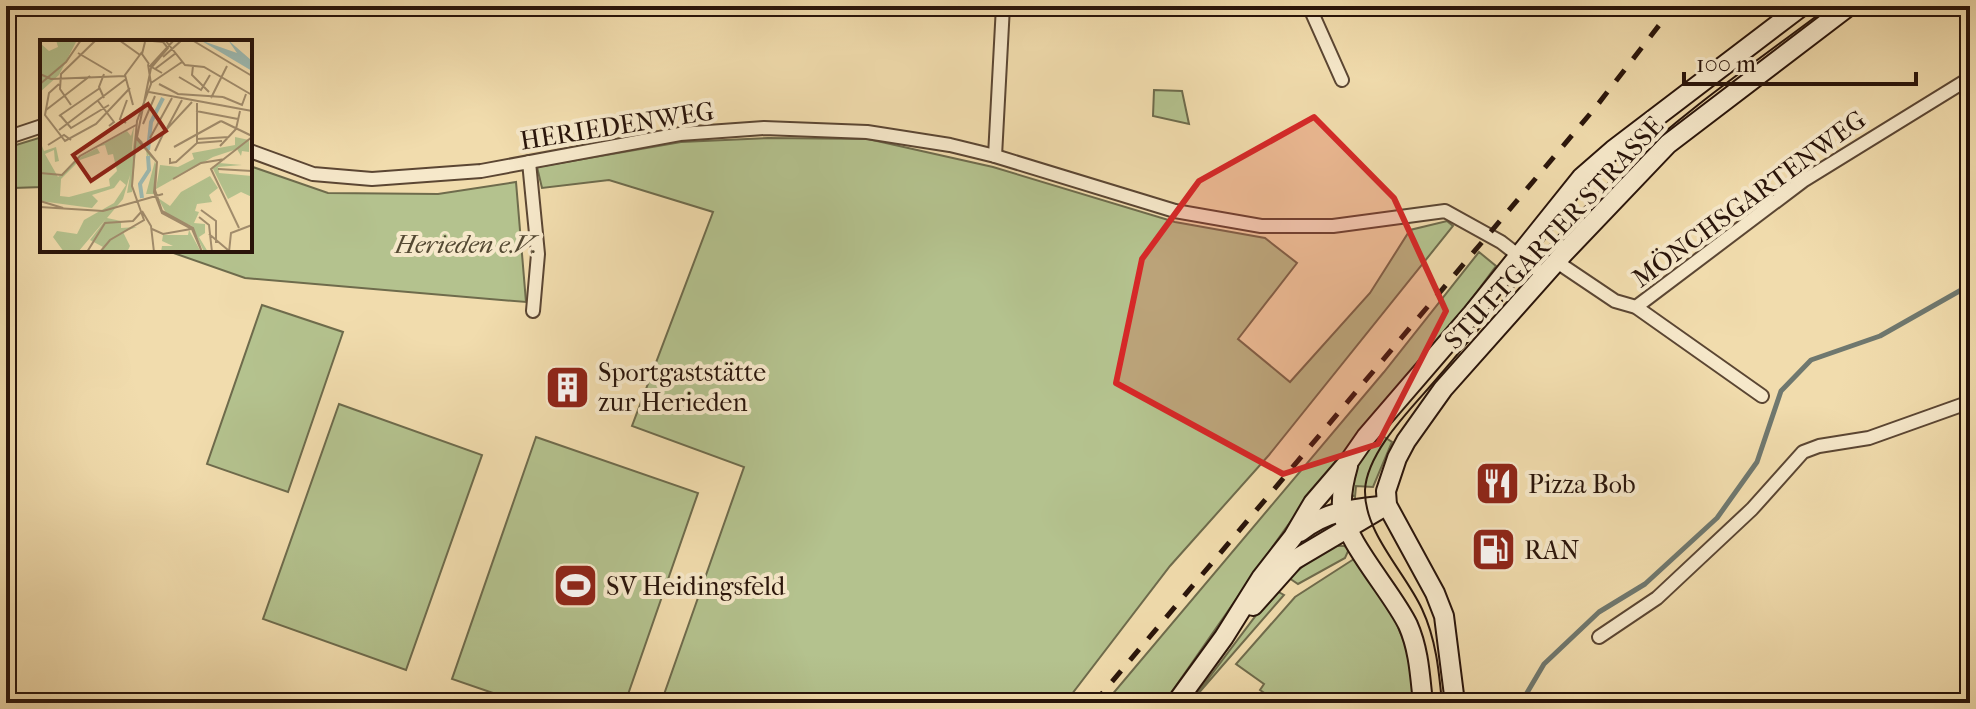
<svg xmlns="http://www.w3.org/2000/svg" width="1976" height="709" font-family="'IM FELL French Canon',serif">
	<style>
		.green { fill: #b4c28e; stroke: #6e6b4c; stroke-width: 2 }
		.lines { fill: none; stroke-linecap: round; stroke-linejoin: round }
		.stream { stroke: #6f786f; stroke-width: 5 }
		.street-casing { stroke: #5b4633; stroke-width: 16 }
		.secondary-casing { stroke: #29140a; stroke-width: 22 }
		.street { stroke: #f6e8ca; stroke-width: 12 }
		.secondary { stroke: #f6e8ca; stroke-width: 18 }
		.tram { stroke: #29140a; stroke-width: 2 }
		.rail { stroke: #29140a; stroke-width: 5; stroke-dasharray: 14 14; stroke-linecap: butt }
		.marked { fill: #d62828; fill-opacity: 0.2; stroke: #d62828; stroke-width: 6; stroke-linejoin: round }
		.labels { text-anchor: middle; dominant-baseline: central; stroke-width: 8; stroke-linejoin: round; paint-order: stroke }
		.street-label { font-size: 26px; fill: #29140a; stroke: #f6e8ca }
		.park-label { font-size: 26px; font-style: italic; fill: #534832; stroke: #f6e8ca }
		.poi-label { font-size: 26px; fill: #29140a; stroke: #f6e8ca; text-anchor: start }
		.inset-river { fill: none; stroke: #9dbab2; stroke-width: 4 }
		.inset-road { fill: none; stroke: #a18c6c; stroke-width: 2 }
		.view { fill: #8f2418; fill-opacity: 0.15; stroke: #8f2418; stroke-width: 4 }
		.inset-edge { fill: none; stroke: #29140a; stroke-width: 4 }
	</style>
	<rect width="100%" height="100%" fill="#f1dcad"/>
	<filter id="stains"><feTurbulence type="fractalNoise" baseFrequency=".0025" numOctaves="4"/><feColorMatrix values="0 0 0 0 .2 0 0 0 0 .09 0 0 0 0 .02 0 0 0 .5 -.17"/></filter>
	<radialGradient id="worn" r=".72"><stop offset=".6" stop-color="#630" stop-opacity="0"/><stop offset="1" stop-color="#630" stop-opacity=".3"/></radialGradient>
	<!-- green -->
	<g class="green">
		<path d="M1154,90L1182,91L1189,124L1153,116Z"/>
		<path d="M42,137V187L13,188L6,192V148Z"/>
		<path d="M768,138L868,139L993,167L1175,222L1265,238L1297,263L1238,339L1290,382L1370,293L1410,230L1447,221L1453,226L1269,455L1170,566L1065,703H661L744,467L632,426L713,212L609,180L542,188L537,167L681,142Z"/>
		<path d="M250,166L328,193L438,194L516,182L526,302L245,278L165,250H250Z"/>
		<path d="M1479,252L1496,266L1453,324L1335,463L1285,529L1164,703H1105L1384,372Z"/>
		<path d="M262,305L343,332L288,492L207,464Z"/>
		<path d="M339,404L482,455L406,670L263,619Z"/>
		<path d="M1378,433L1392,442L1373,487L1356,486L1355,497L1350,493L1351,473Z"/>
		<path d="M536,437L698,493L625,703H522L452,679Z"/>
		<path d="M1335,546H1344L1349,549L1345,558L1298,584L1289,578L1321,551Z"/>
		<path d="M1357,557L1386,598L1411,658L1414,703H1279L1260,690L1264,684L1236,664L1295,597Z"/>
		<path d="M1275,590L1284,595L1190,703Z"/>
	</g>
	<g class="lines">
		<!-- stream -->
		<path class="stream" d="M1521,703L1544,664L1599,612L1645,584L1717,518L1757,462L1781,391L1811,360L1880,336L1970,285"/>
		<defs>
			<g id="street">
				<path d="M1309,6L1342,80"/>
				<path d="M6,138L42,126"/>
				<path d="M250,151L313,174L372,179L481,171L680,134L764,128L867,132L950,145L995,156L1175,211L1261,226H1333L1445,211L1501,242L1545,276"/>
				<path d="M995,156L1003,6"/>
				<path d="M529,162L538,254L533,311"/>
				<path d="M1557,262L1615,301L1636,307L1762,396"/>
				<path d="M1636,307L1803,181L1970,78"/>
				<path d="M1599,637L1657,598L1752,509L1803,452L1819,446L1869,438L1970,402"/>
				<path d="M1952,703L1970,699"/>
			</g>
			<g id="secondary">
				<path d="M1348,466C1344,480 1341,494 1342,508C1343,539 1393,593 1408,625C1419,650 1420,676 1423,703"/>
				<path d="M1300,532C1325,512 1349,509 1380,506"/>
				<path d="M1253,606L1294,560L1387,505"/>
				<path d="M1176,703L1224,637L1261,578L1293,537L1313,503L1350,460L1366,437L1472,314L1582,177L1613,150L1802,6"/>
				<path d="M1455,703L1444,616L1435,593L1387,505L1386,491L1397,458L1406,441L1443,389L1564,253L1668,144L1849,6"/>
			</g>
		</defs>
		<!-- street casing -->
		<use href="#street" class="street-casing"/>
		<!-- secondary casing -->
		<use href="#secondary" class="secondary-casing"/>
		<!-- street -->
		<use href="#street" class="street"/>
		<!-- secondary -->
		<use href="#secondary" class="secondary"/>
		<!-- tram -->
		<path class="tram" d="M1442,703C1439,671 1436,639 1422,609C1405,572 1364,533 1365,490C1367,450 1415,405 1440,375C1499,306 1555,233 1621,171C1685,110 1760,59 1830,6"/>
		<!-- rail -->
		<path class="rail" d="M1094,703L1595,108L1674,6"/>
	</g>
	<!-- marked area -->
	<path class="marked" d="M1314,117L1394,198L1446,311L1378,444L1283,474L1116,383L1142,259L1199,181Z"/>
	<!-- icons -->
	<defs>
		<symbol id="building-square" viewBox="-11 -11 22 22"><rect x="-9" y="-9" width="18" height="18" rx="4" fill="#8f2418" stroke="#f6e8ca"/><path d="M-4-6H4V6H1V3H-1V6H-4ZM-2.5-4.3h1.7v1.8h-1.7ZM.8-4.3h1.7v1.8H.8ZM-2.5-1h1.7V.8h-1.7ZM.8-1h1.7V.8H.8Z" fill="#fff"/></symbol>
		<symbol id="restaurant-square" viewBox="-11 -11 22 22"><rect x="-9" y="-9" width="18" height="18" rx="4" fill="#8f2418" stroke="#f6e8ca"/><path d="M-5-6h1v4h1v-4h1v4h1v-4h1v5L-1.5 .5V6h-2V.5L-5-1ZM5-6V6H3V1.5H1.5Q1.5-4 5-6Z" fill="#fff"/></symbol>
		<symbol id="fuel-square" viewBox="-11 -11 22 22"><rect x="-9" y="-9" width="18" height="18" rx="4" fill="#8f2418" stroke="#f6e8ca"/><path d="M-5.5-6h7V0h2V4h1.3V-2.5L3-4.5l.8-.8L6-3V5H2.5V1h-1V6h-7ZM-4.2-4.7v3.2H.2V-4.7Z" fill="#fff"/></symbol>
		<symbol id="stadium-square" viewBox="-11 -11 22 22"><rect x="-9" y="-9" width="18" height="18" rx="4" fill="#8f2418" stroke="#f6e8ca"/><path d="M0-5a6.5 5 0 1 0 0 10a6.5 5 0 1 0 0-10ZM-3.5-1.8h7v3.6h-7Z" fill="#fff"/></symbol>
	</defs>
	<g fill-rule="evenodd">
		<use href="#building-square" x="542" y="362" width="51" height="51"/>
		<use href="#restaurant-square" x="1472" y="458" width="51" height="51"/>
		<use href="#fuel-square" x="1468" y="524" width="51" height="51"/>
		<use href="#stadium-square" x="550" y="560" width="51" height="51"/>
	</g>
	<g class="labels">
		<!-- street labels -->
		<g class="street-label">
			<text transform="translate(617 126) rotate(-9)">HERIEDENWEG</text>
			<text transform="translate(1749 199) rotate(-36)">MÖNCHSGARTENWEG</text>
			<text transform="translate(1554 233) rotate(-47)">STUTTGARTER STRASSE</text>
		</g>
		<!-- park labels -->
		<g class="park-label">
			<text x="466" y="244">Herieden e.V.</text>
		</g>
		<!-- poi labels -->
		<g class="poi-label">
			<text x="598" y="372">Sportgaststätte<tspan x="598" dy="30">zur Herieden</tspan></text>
			<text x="1528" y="484">Pizza Bob</text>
			<text x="1524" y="550">RAN</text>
			<text x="606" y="586">SV Heidingsfeld</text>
		</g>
	</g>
	<!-- overview -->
	<g transform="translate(40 40)">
		<rect width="212" height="212" fill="#f1dcad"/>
		<path d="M16,0L36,2L19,35L0,52V3L9,11L18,7ZM94,86L91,120L96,86V100L99,99L104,102L101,101L114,118L117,128L114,154H106L115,121L108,115V126L106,109L96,108L92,152L87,153L90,135L83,159L67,178L81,181V188L97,187L83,192L90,206L87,212H61L63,207L50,200L66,179L38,212H24L13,197L17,191L37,194L44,180L74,163L86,145L80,140L74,148L52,155L58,161L52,168L0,161V101L4,111L16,107L19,121L15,122L14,110L5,114L18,137L42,116L57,108L60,113L40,120L21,139L20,156L29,157L70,146L69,139L77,131L73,114L68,115L65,105L57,107L87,91L91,96ZM195,97L209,100V112L202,111L201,116L197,109L173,117L116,149L120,125L138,127L154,119L152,113L195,105ZM179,123L202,125L178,127L179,133L212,136V157L201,152L188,159L172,127ZM170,136L178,148L169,155L172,162L157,164L155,171L159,172L154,183L165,184V193L159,197L168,212H164L152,186L128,177L118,158L130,166L141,152ZM149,190L161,212H121L122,206H133L122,201L123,195H148Z" fill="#b4c28e"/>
		<path d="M160,0L197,13L188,0L211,20L212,31Z" fill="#9dbab2"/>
		<path class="inset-river" d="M108,110L111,82L123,58M102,158L100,144L109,130L108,116"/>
		<path class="inset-road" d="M79,0L100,15M100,0H125M102,0L123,2L128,8L111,28L97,97L117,122L115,150L122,171L153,188L162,212M125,0L145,25L164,27L212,55M152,0L212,36M105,2L102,14L109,24M38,13L72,33M123,17L142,0M153,26L152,35L169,52M115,29L136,13M122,33L110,26L134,0M0,34L11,39L85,36M64,34L59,47L64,58M139,37L161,50L170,35M111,43L142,22M0,44L26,22L41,0M19,44L9,53L5,75L25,101L56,84L90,48M119,44L138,54L183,57M109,52L212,71M183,57L202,65L206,54M171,58L187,26M58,61L74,82L69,86M157,63V103M31,65L20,49L21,34L56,0M93,65L85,35L102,12M6,70L50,36M156,71L198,79M20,75L31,88L69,65M19,76L60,48M181,81L212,96M86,83L80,79L87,60M103,84L115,56M127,88L142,60M19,90L86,39M96,98L117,122L114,152L122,173L152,189L162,212M110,98L132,58M157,99L189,97M157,103L182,101M8,105L24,95L31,100M180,106L196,89L200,71M134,107L181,81M115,111L124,92L152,62M130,118V123L136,122L157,103M178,129L212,131M0,133L22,135L40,116L96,85M133,139L161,123L185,119M0,161L23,168M0,167L63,171L123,154M161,170L176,181V203M102,171L111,186L114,212M159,177L169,185L172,212M199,188L171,129L212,97M112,189L123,194L151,189M169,194L188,210M47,212L65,183L93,181L102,171M60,212L70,200L104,180L92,146L97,81L111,44L108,24M189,212L191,193L212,185"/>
		<path class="view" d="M108,64L126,91L51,141L33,115Z"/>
		<rect width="212" height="212" class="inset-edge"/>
	</g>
	<!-- margin -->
	<rect width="1976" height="709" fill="none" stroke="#f1dcad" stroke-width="32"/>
	<rect x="8" y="8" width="1960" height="693" fill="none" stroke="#29140a" stroke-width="4"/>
	<rect x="16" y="16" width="1944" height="677" fill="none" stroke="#29140a" stroke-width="2"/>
	<!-- scale -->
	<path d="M1684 72v12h232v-12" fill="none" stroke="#29140a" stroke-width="4"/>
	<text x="1696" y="72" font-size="24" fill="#29140a" stroke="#f6e8ca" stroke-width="6" paint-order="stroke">100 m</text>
	<rect width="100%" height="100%" filter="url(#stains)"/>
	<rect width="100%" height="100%" fill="url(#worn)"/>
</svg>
